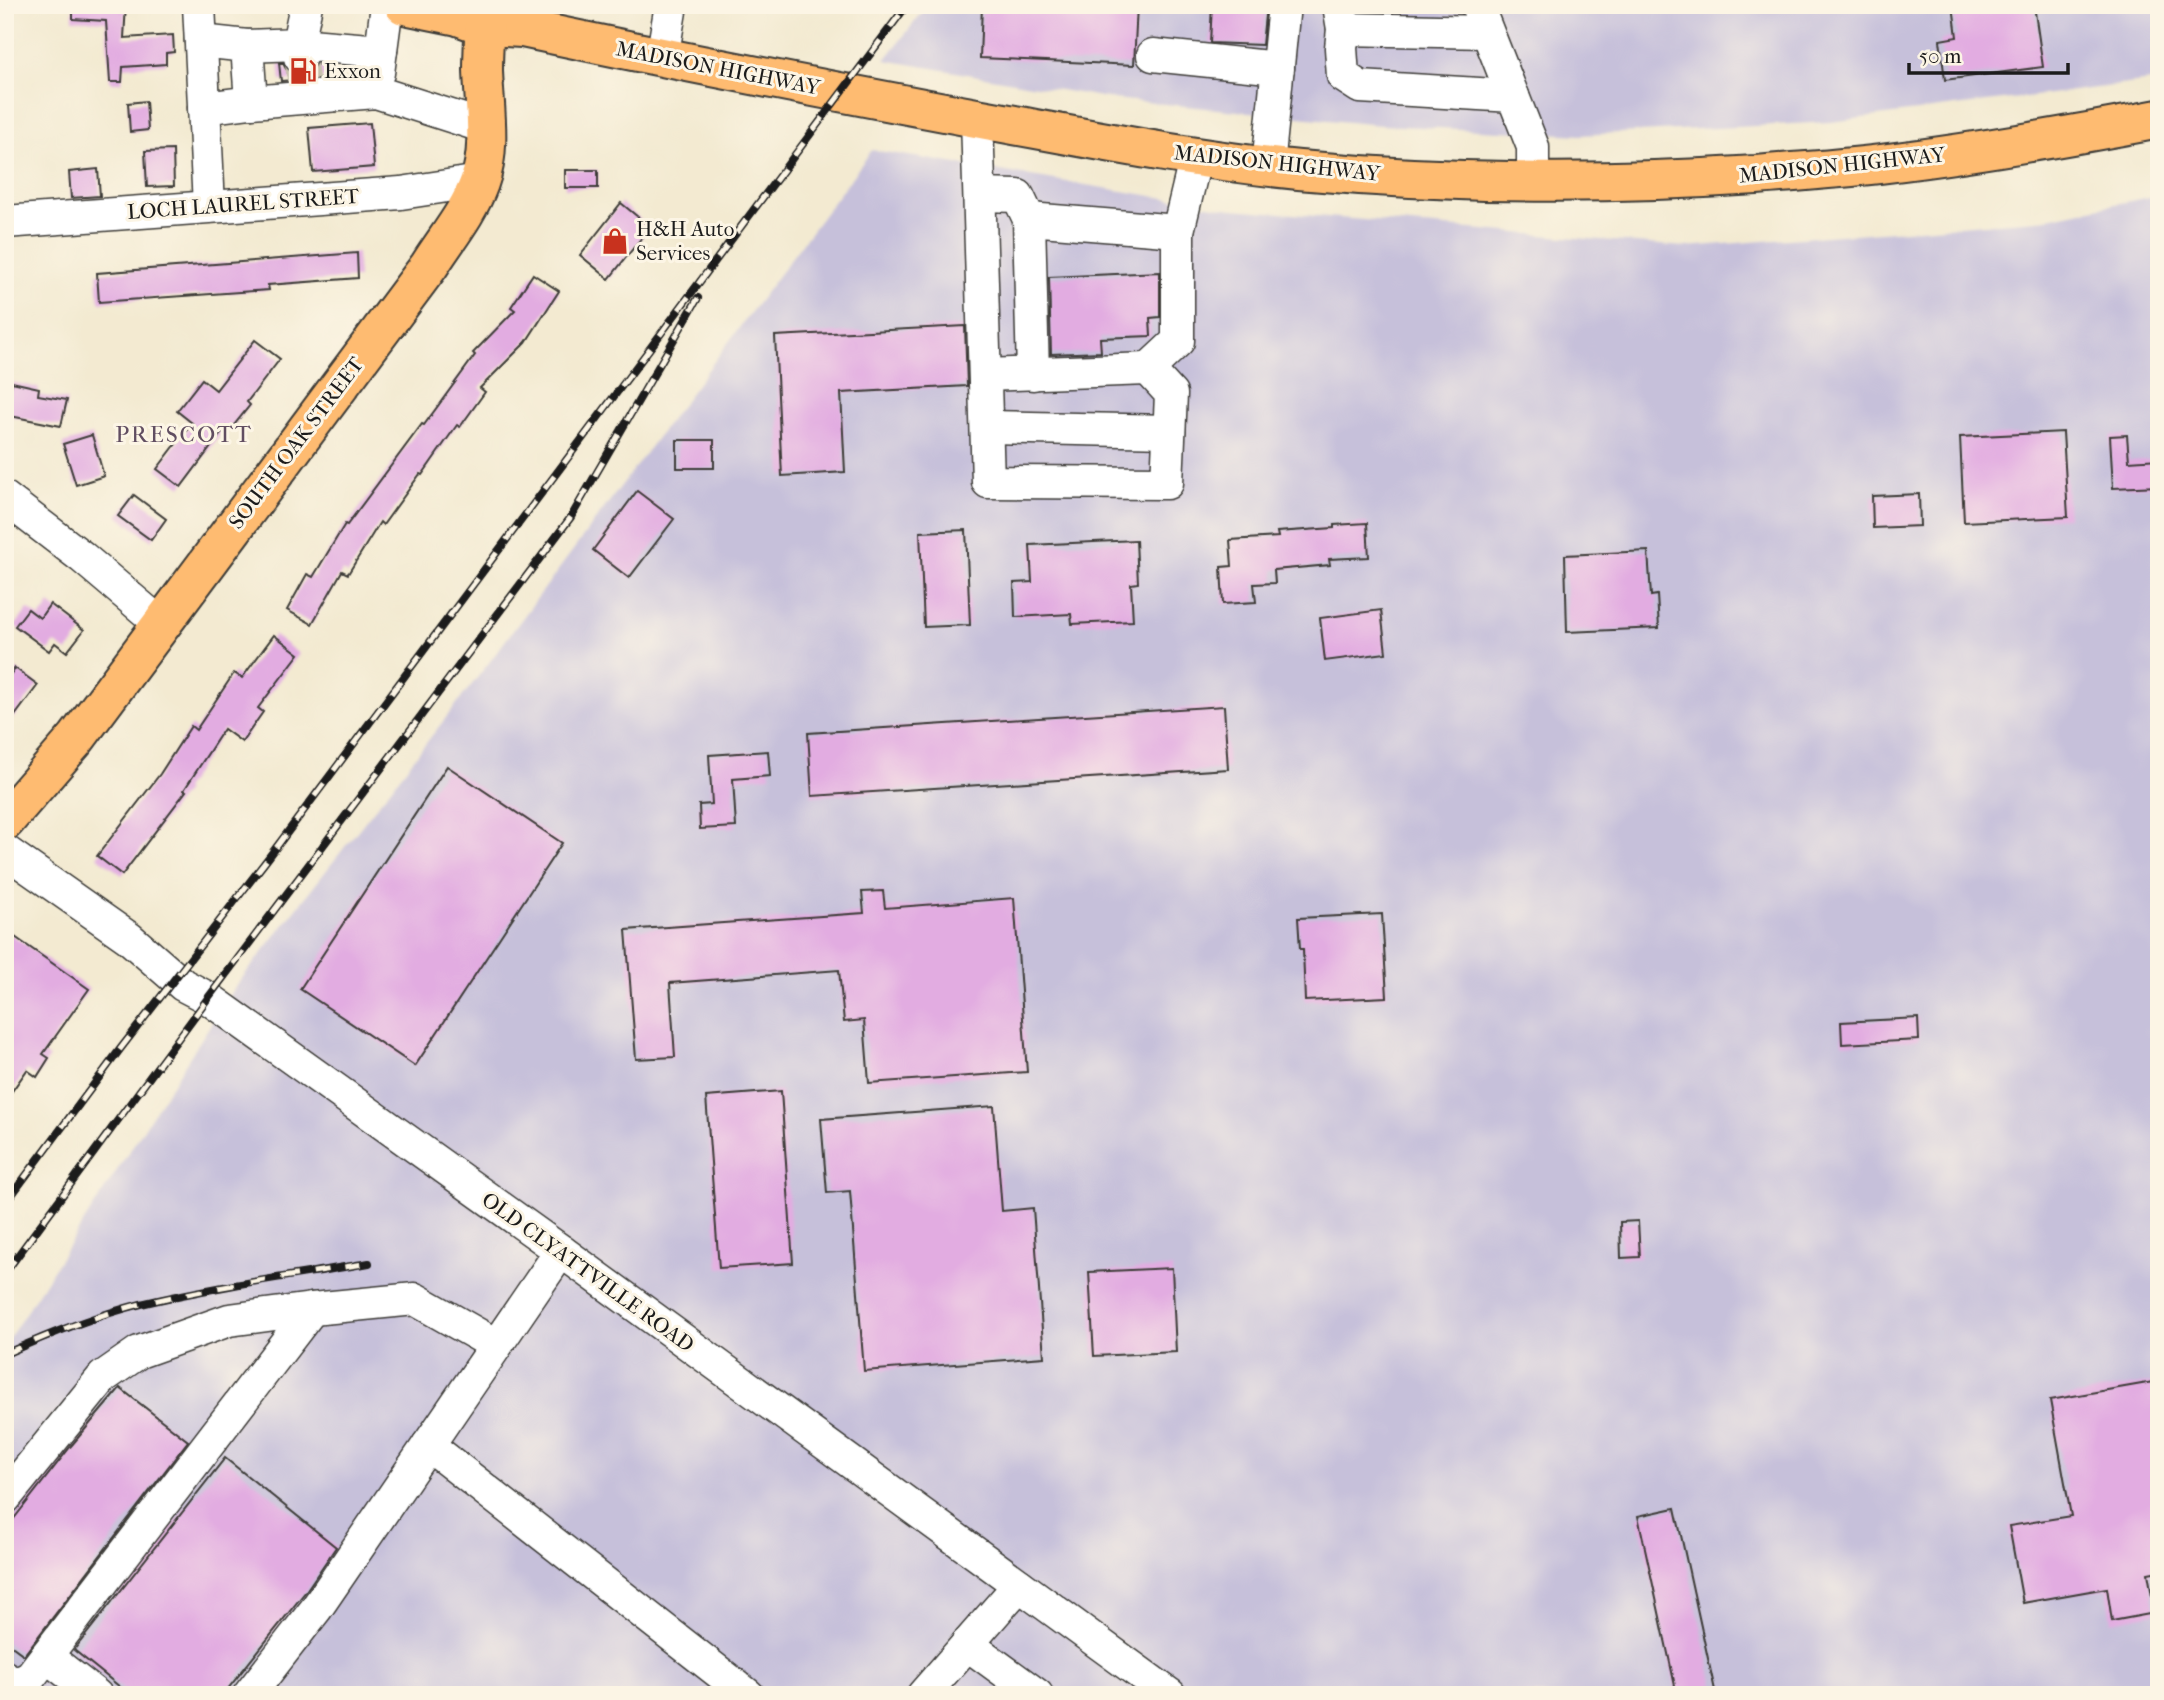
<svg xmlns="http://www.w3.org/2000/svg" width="2164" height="1700" font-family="'IM FELL French Canon',serif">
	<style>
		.industrial { fill: #c6c0da }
		.building { fill: #e2ace1 }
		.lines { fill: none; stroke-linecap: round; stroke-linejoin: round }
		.minor-tunnel { stroke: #c8c1ad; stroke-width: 32; stroke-dasharray: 32 16; stroke-linecap: butt }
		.minor-casing { stroke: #3c3b37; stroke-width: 35 }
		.major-casing { stroke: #3c3b37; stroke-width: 42 }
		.minor { stroke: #fff; stroke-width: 32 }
		.major { stroke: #febb71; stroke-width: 38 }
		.rail-casing { stroke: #1c1c1c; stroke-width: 8 }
		.rail { stroke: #fcf5e5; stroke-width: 5; stroke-dasharray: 16; stroke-linecap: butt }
		.labels { text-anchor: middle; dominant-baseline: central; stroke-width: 6; stroke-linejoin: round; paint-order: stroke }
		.street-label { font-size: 21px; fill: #1c1c1c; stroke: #fcf5e5 }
		.poi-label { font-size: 21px; fill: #1c1c1c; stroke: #fcf5e5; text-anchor: start }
		.neighbourhood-label { font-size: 23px; letter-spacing: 2px; fill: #614e61; stroke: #fcf5e5 }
	</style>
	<rect width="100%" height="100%" fill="#fcf5e5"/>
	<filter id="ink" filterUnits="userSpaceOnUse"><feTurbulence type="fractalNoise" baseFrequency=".0143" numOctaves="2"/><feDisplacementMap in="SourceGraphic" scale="14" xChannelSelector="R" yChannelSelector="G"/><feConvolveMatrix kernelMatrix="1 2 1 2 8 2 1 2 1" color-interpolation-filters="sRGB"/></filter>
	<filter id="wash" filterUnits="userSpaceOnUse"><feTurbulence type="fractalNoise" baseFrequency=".00686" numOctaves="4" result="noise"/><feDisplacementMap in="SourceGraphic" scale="28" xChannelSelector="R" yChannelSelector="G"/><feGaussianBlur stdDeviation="1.57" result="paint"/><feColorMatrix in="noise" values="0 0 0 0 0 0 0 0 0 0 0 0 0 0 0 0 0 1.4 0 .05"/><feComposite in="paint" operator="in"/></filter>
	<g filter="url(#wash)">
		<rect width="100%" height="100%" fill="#f3ead1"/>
		<!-- industrial -->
		<g class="industrial">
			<path d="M928,5H2159V80L1831,122L1581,135L1380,125L1113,99L885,60Z"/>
			<path d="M872,150L1232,209L1685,247L2038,220L2159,195V1695H5V1345L232,991L488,664Z"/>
		</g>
		<g id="blocks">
			<!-- building -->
			<g class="building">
				<path d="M73,5H126L124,38L173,35L174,52L166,53V64L123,67L122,82H110L106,21L73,19Z"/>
				<path d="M982,5H1137L1134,65L980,58Z"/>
				<path d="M1212,5H1266L1262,45L1210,43Z"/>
				<path d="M1953,5H2034L2043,67L1945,80L1940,40L1957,37Z"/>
				<path d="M279,63H283L286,69L293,74L302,75L311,72L317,64L325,65L326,78L281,81Z"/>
				<path d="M146,101L148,130L130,132L128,103Z"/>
				<path d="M370,123L374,167L313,172L309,128Z"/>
				<path d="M173,150L174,186L147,187L145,151Z"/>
				<path d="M98,169L100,196L71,198L69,172Z"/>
				<rect x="565" y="170" width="33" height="18"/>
				<path d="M621,203L650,227L609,279L580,255Z"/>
				<path d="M357,253L358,278L268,285L269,290L99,302L97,273Z"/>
				<path d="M1160,272V317L1150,318L1151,336L1100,338L1101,352L1051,354L1049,277Z"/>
				<path d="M533,274L559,291L526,342L480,388L485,392L460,427L457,425L422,475L420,474L383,525L380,522L348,574L342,571L312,624L287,610L307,574L313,577L345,524L347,525L422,424L424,425L475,355L473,353L515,310L511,307Z"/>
				<path d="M965,326L967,386L841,393L845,472L782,476L775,336Z"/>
				<path d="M255,340L280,359L247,402L250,405L230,430L226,427L181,487L157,469L192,423L177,411L202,379L216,390Z"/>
				<path d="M12,382L39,388L38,395L67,400L61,426L5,415Z"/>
				<path d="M2063,432L2068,517L1964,522L1960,437Z"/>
				<path d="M92,435L104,476L76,485L63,444Z"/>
				<path d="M2127,435L2129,461L2159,459V486L2113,488L2110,436Z"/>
				<rect x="677" y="440" width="37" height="28"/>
				<path d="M637,491L674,519L629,578L593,550Z"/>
				<path d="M1919,494L1920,526L1873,528L1872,496Z"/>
				<path d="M134,495L166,519L151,540L118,516Z"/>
				<path d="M1367,523L1369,557L1329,559L1330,565L1274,570L1275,583L1254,584L1256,602L1223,604L1221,567L1232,566L1230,540L1278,537L1277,532L1334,528V525Z"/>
				<path d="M966,530L970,625L924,627L920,532Z"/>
				<path d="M1136,540L1138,583L1131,584L1133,621L1072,624L1071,614L1015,617L1014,583L1032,582L1030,545Z"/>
				<path d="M1648,551L1651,596L1657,595L1659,628L1567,632L1565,555Z"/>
				<path d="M50,604L84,630L67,652L55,643L49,651L15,626L28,609L40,618Z"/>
				<path d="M1381,610L1386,653L1325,661L1320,618Z"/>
				<path d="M274,635L299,654L258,708L263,712L242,742L224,729L184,790L186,791L122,875L97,856L160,774L191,726L196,730L234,673L242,678Z"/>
				<path d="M15,668L38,685L5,729V682Z"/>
				<path d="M1224,706L1228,769L812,796L808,733Z"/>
				<path d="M768,751L770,776L733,779L736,827L700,829L699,805L712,804L709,755Z"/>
				<path d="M447,766L562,843L415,1066L300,989Z"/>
				<path d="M883,891L885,908L1014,898L1027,1072L869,1083L864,1020L844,1022L839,970L670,983L675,1057L636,1059L626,930L864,913L862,892Z"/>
				<path d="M1382,914L1387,997L1305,1001L1303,949H1300L1298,918Z"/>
				<path d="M5,930L89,989L43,1054L49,1058L37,1077L27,1070L5,1101Z"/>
				<path d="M1918,1018L1919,1040L1842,1044L1841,1022Z"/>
				<path d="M781,1091L793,1263L719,1268L706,1097Z"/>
				<path d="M994,1106L1002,1211L1033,1208L1044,1357L864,1371L850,1191L827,1193L821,1119Z"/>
				<path d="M1638,1221L1640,1257L1621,1258L1620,1222Z"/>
				<path d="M1172,1268L1176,1352L1094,1356L1089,1272Z"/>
				<path d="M2159,1381V1571L2148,1573L2155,1613L2112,1621L2107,1588L2023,1603L2009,1526L2071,1516L2050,1400Z"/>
				<path d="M120,1388L188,1441L24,1655L5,1641V1530L71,1446Z"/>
				<path d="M225,1458L336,1547L306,1591L223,1695H130L74,1650Z"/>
				<path d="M1675,1508L1716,1695H1677L1638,1516Z"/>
			</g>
		</g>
	</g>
	<g filter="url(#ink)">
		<use href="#blocks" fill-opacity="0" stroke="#3c3b37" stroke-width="2"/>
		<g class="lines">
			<!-- minor-tunnel -->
			<path class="minor-tunnel" d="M300,57L304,86"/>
			<defs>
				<g id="minor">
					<path d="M199,5L209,206"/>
					<path d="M1339,5L1343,29L1341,48L1343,76L1360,87L1513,96"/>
					<path d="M1477,5L1533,147V180"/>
					<path d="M1343,29L1487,32"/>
					<path d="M201,41L247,46L251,102L204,108"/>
					<path d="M247,46L298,44L306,5"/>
					<path d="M1153,55L1278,68"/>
					<path d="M300,57L298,44L381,51"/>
					<path d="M662,58L671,5"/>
					<path d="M378,73L387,5"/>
					<path d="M251,102L376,92L485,127"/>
					<path d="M977,118L988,482L1167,483L1171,394L1148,369"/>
					<path d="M1268,166L1284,5"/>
					<path d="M980,195L1018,196L1029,219L1033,374"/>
					<path d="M1029,219L1178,231"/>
					<path d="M5,222L401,193L480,181"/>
					<path d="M985,375L1148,369L1178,341V231L1196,156"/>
					<path d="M987,427L1169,431"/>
					<path d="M5,498L82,557L161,624"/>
					<path d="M5,851L129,938L183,985L208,998L561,1251L1170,1695"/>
					<path d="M428,1445L748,1695"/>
					<path d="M5,1498L103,1377L139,1352L229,1320L312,1309L415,1299L496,1345"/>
					<path d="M967,1644L1037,1695"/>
					<path d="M46,1656L312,1309"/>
					<path d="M5,1677L13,1684L30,1677L46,1656L96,1695"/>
					<path d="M249,1695L316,1609L561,1251"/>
					<path d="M923,1695L1019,1585"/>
				</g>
				<g id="major">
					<path d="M404,5L458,16L485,26L522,28C677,61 832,91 987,120C1091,139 1195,160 1299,170C1450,184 1604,185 1756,175C1800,171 1844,169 1888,163C1979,152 2069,136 2159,119"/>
					<path d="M5,821L76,739L429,266C446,239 468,213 479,183C492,148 484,106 483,70C483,49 485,27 485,5"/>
				</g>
			</defs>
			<!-- minor casing -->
			<use href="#minor" class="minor-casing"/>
			<!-- major casing -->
			<use href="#major" class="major-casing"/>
			<!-- minor -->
			<use href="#minor" class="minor"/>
			<!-- major -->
			<use href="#major" class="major"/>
			<defs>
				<g id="rail">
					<path d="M5,1204L121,1048L269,857L907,5"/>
					<path d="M5,1273L208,998L571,517L698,298"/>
					<path d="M5,1354C49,1334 94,1316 141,1304C216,1286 292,1276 369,1263"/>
				</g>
			</defs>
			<!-- rail casing -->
			<use href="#rail" class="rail-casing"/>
			<!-- rail -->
			<use href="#rail" class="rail"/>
		</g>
	</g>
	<!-- icons -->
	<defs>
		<symbol id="fuel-bare" viewBox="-9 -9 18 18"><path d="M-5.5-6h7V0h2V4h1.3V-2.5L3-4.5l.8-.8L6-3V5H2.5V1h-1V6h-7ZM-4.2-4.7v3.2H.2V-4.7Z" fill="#c8321e" stroke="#fcf5e5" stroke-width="2.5" paint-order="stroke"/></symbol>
		<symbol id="shop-bare" viewBox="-9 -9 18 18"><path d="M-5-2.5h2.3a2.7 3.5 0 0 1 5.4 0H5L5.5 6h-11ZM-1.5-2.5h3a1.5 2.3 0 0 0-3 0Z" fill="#c8321e" stroke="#fcf5e5" stroke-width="2.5" paint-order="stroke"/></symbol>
	</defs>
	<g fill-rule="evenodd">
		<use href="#fuel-bare" x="284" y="52" width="38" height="38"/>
		<use href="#shop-bare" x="596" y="222" width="38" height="38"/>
	</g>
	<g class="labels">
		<!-- street labels -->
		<g class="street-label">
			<text transform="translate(718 68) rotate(11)">MADISON HIGHWAY</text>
			<text transform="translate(1277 163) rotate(6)">MADISON HIGHWAY</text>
			<text transform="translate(1842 165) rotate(-6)">MADISON HIGHWAY</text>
			<text transform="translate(243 204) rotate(-4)">LOCH LAUREL STREET</text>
			<text transform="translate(296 443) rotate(-53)">SOUTH OAK STREET</text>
			<text transform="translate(588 1272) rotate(36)">OLD CLYATTVILLE ROAD</text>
		</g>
		<!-- poi labels -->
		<g class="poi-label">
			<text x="324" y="71">Exxon</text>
			<text x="636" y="229">H&amp;H Auto<tspan x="636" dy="24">Services</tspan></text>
		</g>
		<!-- neighbourhood labels -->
		<g class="neighbourhood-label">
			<text x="184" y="434">PRESCOTT</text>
		</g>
	</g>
	<!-- margin -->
	<rect width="2164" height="1700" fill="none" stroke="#fcf5e5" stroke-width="28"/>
	<!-- scale -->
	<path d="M1909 63v10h159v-10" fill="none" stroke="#1c1c1c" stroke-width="3.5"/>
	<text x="1919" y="63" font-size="21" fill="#1c1c1c" stroke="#fcf5e5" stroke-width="5" paint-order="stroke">50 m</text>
</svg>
